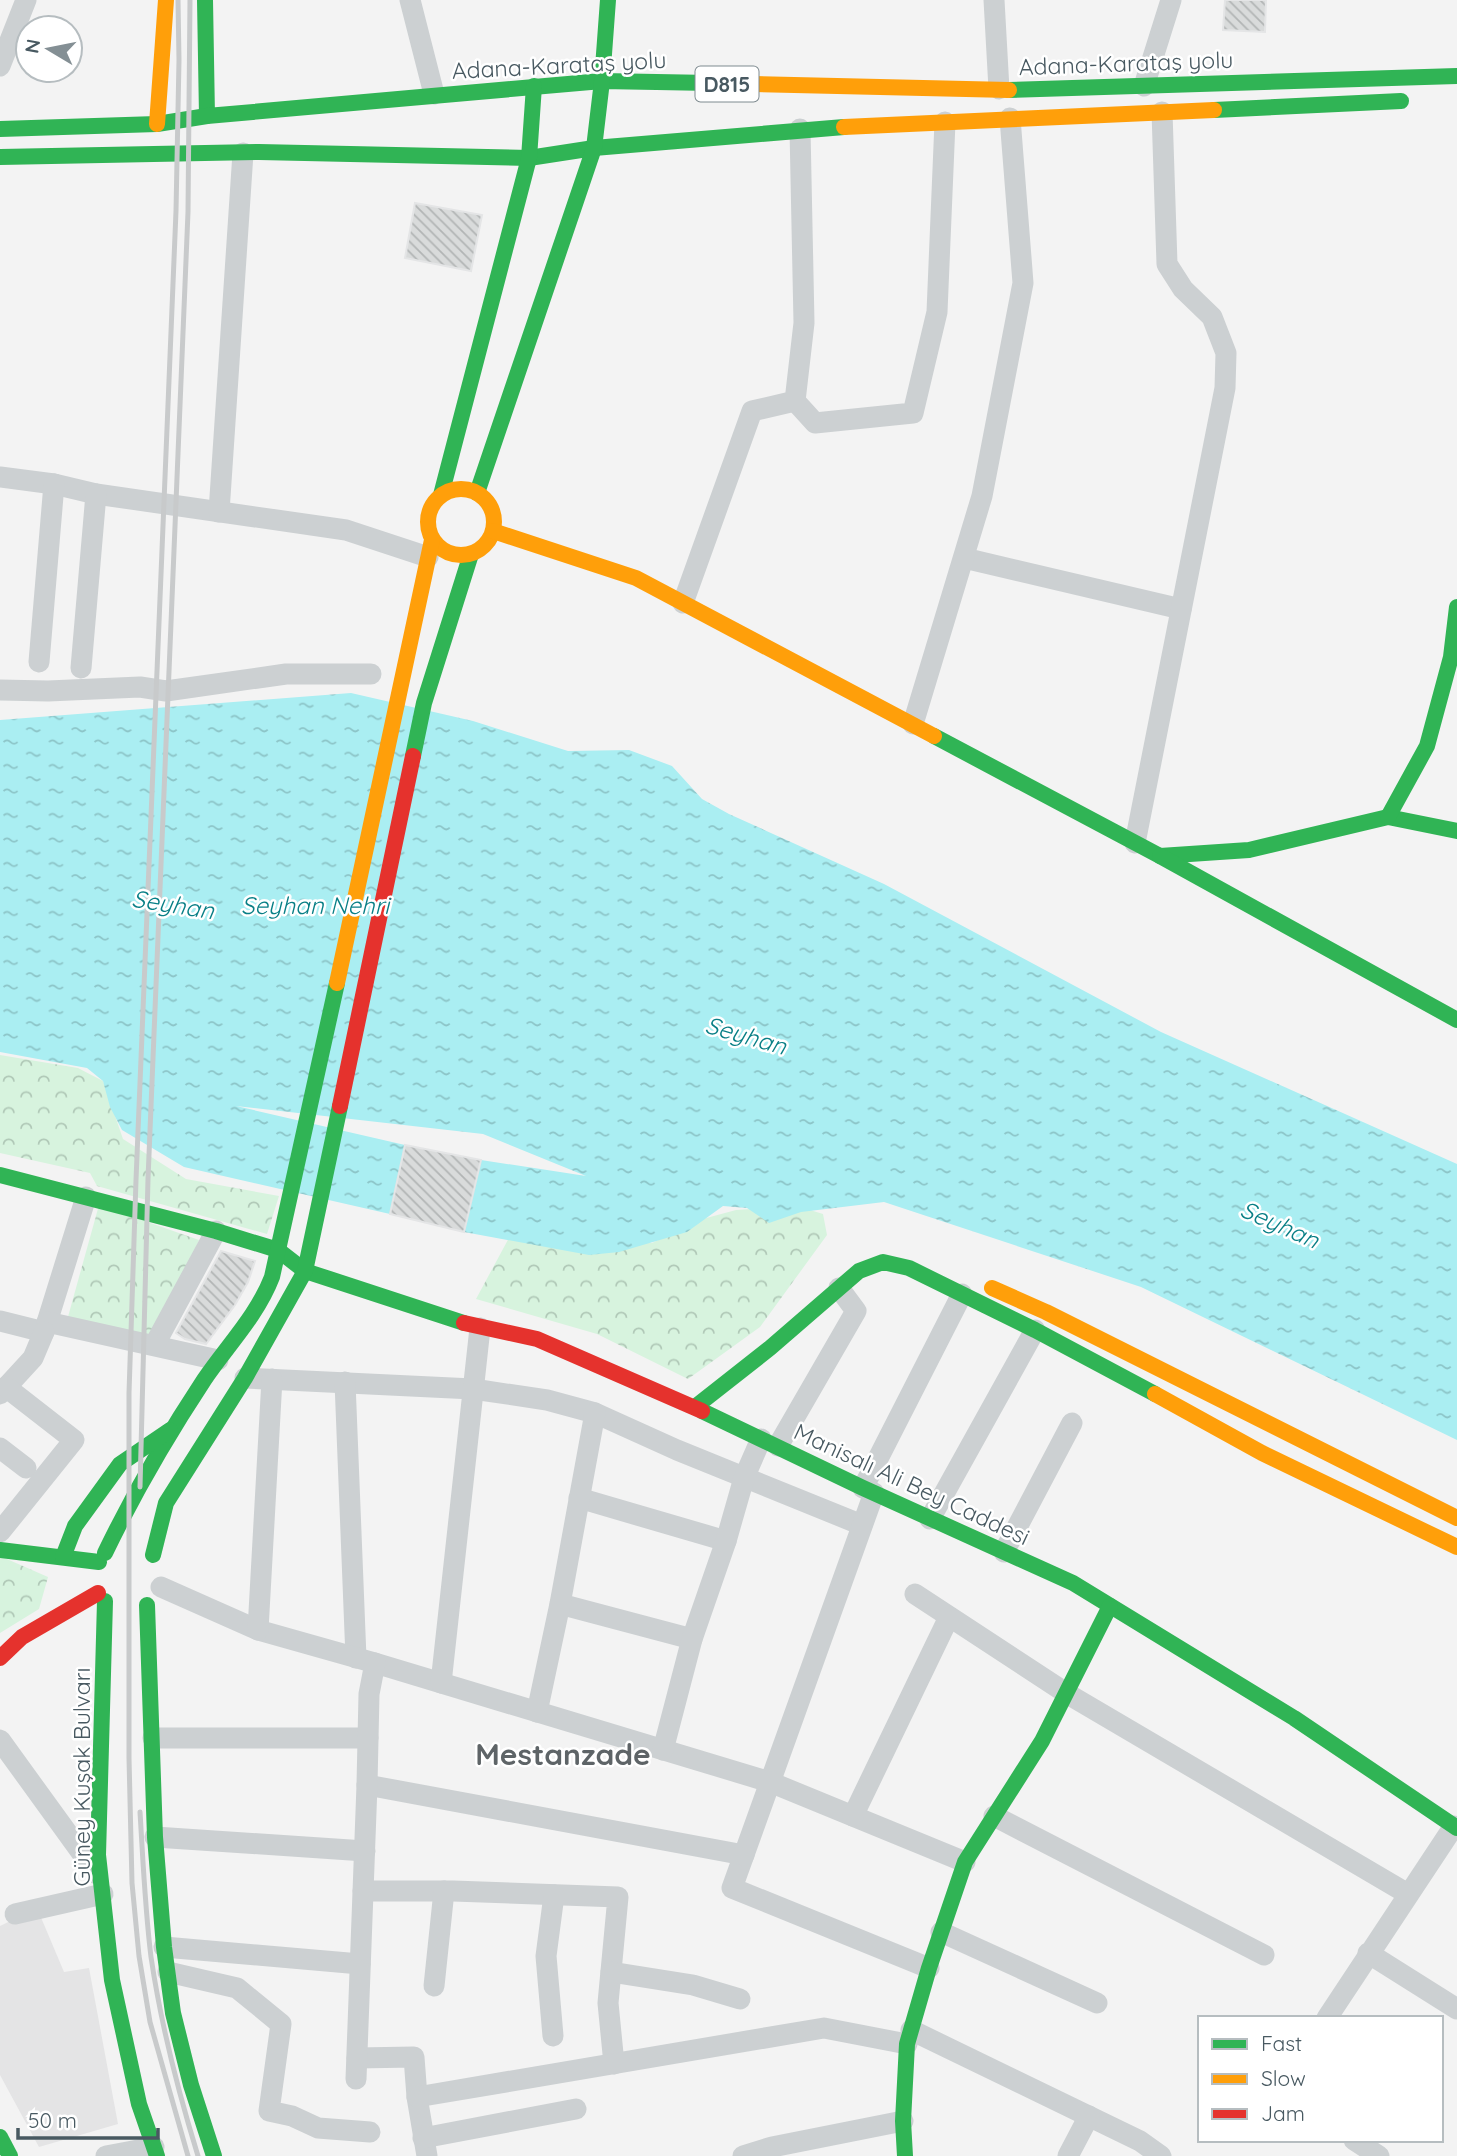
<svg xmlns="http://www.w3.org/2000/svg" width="1457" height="2156" font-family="Quicksand,sans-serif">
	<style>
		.education { fill: #e4e4e5 }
		.forest { fill: url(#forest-crowns) }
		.water { fill: url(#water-ripples) }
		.building { fill: url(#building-back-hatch); stroke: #e4e5e6; stroke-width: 2 }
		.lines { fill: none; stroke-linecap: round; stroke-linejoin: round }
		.street { stroke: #ccd0d2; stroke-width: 21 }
		.fast { stroke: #30b455; stroke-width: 16 }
		.slow { stroke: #ff9f0a; stroke-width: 16 }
		.jam { stroke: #e5322d; stroke-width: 16 }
		.rail { stroke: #c8cacb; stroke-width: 5 }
		.labels { text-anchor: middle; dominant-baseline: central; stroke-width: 5; stroke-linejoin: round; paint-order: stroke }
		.shield { fill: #fff; stroke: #7f8b90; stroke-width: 2 }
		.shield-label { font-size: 21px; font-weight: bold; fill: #485961 }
		.street-label { font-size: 23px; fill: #485961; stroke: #fff }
		.water-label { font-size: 24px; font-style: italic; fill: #087f86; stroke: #fff }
		.district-label { font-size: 30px; font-weight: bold; fill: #5e6467; stroke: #fff }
	</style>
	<defs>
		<pattern id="forest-crowns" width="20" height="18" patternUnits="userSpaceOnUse" patternTransform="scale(1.75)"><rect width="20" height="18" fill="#d7f3de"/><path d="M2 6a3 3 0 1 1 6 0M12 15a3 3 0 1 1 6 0" fill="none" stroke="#b0c8b7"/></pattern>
		<pattern id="water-ripples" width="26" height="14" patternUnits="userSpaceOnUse" patternTransform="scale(1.75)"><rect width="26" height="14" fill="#aaeef2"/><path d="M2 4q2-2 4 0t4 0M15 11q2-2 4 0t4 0" fill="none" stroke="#8cc4c7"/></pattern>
		<pattern id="building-back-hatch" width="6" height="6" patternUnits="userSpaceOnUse" patternTransform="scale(1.75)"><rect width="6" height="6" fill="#d9dbdb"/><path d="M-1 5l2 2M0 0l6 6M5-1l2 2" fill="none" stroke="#b2b5b5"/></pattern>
	</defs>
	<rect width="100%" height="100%" fill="#f3f3f3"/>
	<!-- education -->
	<path class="education" d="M37,1908L64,1972L89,1968L118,2124L39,2147L0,2075V1926Z"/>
	<!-- forest -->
	<g class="forest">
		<path d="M0,1055L78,1068L103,1081L123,1139L186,1179L279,1196L267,1234L97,1186L90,1173L0,1153Z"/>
		<path d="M99,1205L199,1240L160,1341L66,1324Z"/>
		<path d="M797,1206L823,1214L827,1235L760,1327L688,1379L597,1334L476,1299L510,1236L577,1243H652L699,1220L736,1210Z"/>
		<path d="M0,1556L48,1577L39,1609L0,1633Z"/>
	</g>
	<!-- water -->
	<path class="water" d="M351,693L473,721L568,751L629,750L672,766L702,799L729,814L884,884L1161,1032L1457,1164V1440L1141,1287L884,1202L801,1212L769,1223L747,1208L723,1206L687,1232L619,1252L589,1255L464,1232L481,1160L586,1176L483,1134L236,1106L405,1145L390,1214L184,1167L122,1130L110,1107L103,1081L87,1068L0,1052V720Z"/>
	<!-- building -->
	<g class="building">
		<path d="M1225,0H1266L1265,32L1223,30Z"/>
		<path d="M415,203L482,215L471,271L405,258Z"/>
		<path d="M405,1145L481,1160L464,1232L390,1214Z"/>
		<path d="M221,1251L255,1261L248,1282L235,1305L206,1344L185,1339L176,1333Z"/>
	</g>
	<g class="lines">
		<!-- street -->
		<g class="street">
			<path d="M410,0L434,94"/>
			<path d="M994,0L999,89"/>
			<path d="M0,66L26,0"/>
			<path d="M1144,86L1171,0"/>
			<path d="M795,401L815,423L913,413L937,312L945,122"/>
			<path d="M0,477L54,484L96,494L346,530L428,557"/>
			<path d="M219,512L243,153"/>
			<path d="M964,558L1181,609"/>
			<path d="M683,603L752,411L795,401L804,323L800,129"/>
			<path d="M39,662L54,484"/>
			<path d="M81,668L96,494"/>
			<path d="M0,690L48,691L140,687L166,691L286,674H371"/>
			<path d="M913,724L982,496L1023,283L1010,118"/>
			<path d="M1135,843L1225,388L1226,353L1212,317L1183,289L1167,264L1162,112"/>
			<path d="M0,1321L44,1332L86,1197"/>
			<path d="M47,1322L218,1360"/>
			<path d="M155,1344L216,1231"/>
			<path d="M245,1378L473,1389L547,1400L595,1413L677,1450L862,1525"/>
			<path d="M345,1382L356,1658"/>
			<path d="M0,1394L33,1358L44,1332"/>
			<path d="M778,1446L856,1311L839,1288"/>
			<path d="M0,1448L26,1468"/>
			<path d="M863,1488L962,1294"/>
			<path d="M874,1493L732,1888L929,1968"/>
			<path d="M579,1498L726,1541"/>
			<path d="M930,1519L1035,1330"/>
			<path d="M0,1532L74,1440L6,1387"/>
			<path d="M1004,1552L1072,1423"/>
			<path d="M161,1587L258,1630L375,1663L770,1782L965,1862"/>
			<path d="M915,1594L1066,1693L1408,1894"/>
			<path d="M560,1604L692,1639"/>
			<path d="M258,1630L272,1379"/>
			<path d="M441,1683L480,1328"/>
			<path d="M537,1712L560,1604L595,1413"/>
			<path d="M153,1738H368"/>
			<path d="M0,1740L97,1874"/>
			<path d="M663,1750L692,1639L726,1541L744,1478L761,1439"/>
			<path d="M367,1785L744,1855"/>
			<path d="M853,1816L949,1617"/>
			<path d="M994,1816L1264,1955"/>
			<path d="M155,1837L365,1851"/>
			<path d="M363,1891H453L618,1897L608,2003L614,2064"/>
			<path d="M15,1914L103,1894"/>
			<path d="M941,1932L1097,2003"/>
			<path d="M164,1947L360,1964"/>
			<path d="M1368,1953L1457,2009"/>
			<path d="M168,1972L237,1988L281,2024L269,2111L292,2116L318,2128L370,2132"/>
			<path d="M611,1972L693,1985L740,1999"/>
			<path d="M434,1986L444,1891"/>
			<path d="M1327,2018L1454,1826"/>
			<path d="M911,2030L1140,2141L1161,2156"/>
			<path d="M553,2036L546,1956L554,1895"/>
			<path d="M357,2058L414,2057L417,2097L427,2156"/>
			<path d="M356,2079L367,1785L369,1694L375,1663"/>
			<path d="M417,2097L824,2028L907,2044"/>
			<path d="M423,2138L576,2109"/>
			<path d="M1354,2140L1379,2156"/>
			<path d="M106,2156L154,2147"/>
			<path d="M743,2156L772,2147L903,2121"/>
			<path d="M1068,2156L1089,2116"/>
		</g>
		<!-- fast -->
		<g class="fast">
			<path d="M205,0L207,116"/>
			<path d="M602,81L608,0"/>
			<path d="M1009,90L1457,76"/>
			<path d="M1214,110L1401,101"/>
			<path d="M0,129L157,124L207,116L602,81L711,83"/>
			<path d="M0,157L259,152L529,158L594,148L844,127"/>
			<path d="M477,493L594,148L602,81"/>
			<path d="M441,495L529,158L534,86"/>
			<path d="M934,736L1160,856L1249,850L1388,817L1457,831"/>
			<path d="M413,756L424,703L471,554"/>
			<path d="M1388,817L1427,746L1451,657L1457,607"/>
			<path d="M1160,856L1457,1020"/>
			<path d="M0,1175L216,1231L278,1250L305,1271L464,1323"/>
			<path d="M695,1407L770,1348L859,1271L883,1262L909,1268L1035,1330L1155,1394"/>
			<path d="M702,1411L863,1488L1073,1583L1294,1718L1457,1828"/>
			<path d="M0,1550L99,1562"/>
			<path d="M105,1553C134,1493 167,1436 204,1380C227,1346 257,1316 272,1277L337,983"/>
			<path d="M153,1555L166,1503L245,1378L305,1271L340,1106"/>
			<path d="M63,1557L75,1526L120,1464L170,1430"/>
			<path d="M105,1601L98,1855L112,1980L139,2104L157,2156"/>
			<path d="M147,1605L155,1837L164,1947L173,2013L191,2085L214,2156"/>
			<path d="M0,2137L10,2156"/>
			<path d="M905,2156L903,2121L907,2044L929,1968L965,1862L1042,1741L1110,1606"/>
		</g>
		<!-- slow -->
		<g class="slow">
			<path d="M711,83L1009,90"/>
			<path d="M157,124L166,0"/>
			<path d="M844,127L1214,110"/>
			<circle cx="461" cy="522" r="33"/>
			<path d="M493,531L636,578L934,736"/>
			<path d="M337,983L432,540"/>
			<path d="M992,1288L1046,1312L1457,1518"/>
			<path d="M1155,1394L1262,1453L1457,1547"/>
		</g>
		<!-- jam -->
		<g class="jam">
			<path d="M340,1106L413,756"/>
			<path d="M464,1323L537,1339L702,1411"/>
			<path d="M0,1658L22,1637L98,1593"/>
		</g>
		<!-- rail -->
		<g class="rail">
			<path d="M178,0L179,60L176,211L136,1180L129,1393V1758L132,1883L139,1956L150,2022L188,2156"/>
			<path d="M140,1487L148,1179L188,212L190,0"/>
			<path d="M140,1812C143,1860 145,1909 151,1957C161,2025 178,2091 198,2156"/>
		</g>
	</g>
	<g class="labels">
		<!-- shield labels -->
		<rect class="shield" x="695.5" y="66.5" width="63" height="35" rx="5"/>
		<g class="shield-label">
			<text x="727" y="84">D815</text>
		</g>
		<!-- street labels -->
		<g class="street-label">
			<text transform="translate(1126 63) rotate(-2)">Adana-Karataş yolu</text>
			<text transform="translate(559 65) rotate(-3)">Adana-Karataş yolu</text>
			<text transform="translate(912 1484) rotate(25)">Manisalı Ali Bey Caddesi</text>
			<text transform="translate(81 1777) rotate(-90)">Güney Kuşak Bulvarı</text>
		</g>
		<!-- water labels -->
		<g class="water-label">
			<text transform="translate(173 904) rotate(9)">Seyhan</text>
			<text x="315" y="905">Seyhan Nehri</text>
			<text transform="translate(746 1035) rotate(16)">Seyhan</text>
			<text transform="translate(1280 1224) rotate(24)">Seyhan</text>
		</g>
		<!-- district labels -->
		<g class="district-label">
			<text x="563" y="1754">Mestanzade</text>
		</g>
	</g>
	<!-- legend -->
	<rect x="1198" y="2016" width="245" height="126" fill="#ffffff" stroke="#b6bdc0" stroke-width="2"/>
	<rect x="1212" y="2039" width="35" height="10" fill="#30b455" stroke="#b6bdc0" stroke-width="2"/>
	<text x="1261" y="2051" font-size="21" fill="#485961">Fast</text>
	<rect x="1212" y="2074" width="35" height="10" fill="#ff9f0a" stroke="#b6bdc0" stroke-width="2"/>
	<text x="1261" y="2086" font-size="21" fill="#485961">Slow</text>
	<rect x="1212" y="2109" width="35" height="10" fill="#e5322d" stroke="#b6bdc0" stroke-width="2"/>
	<text x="1261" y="2121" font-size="21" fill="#485961">Jam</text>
	<!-- north arrow -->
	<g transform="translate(49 49) rotate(280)"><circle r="33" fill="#ffffff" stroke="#b6bdc0" stroke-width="2"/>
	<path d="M0-5L12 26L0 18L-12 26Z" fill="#848f94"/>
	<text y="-10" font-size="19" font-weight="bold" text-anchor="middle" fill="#485961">N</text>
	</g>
	<!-- scale -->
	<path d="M18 2128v10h140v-10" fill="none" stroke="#485961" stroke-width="3.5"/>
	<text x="28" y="2128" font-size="21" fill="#485961" stroke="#ffffff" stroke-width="5" paint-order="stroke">50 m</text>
</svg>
